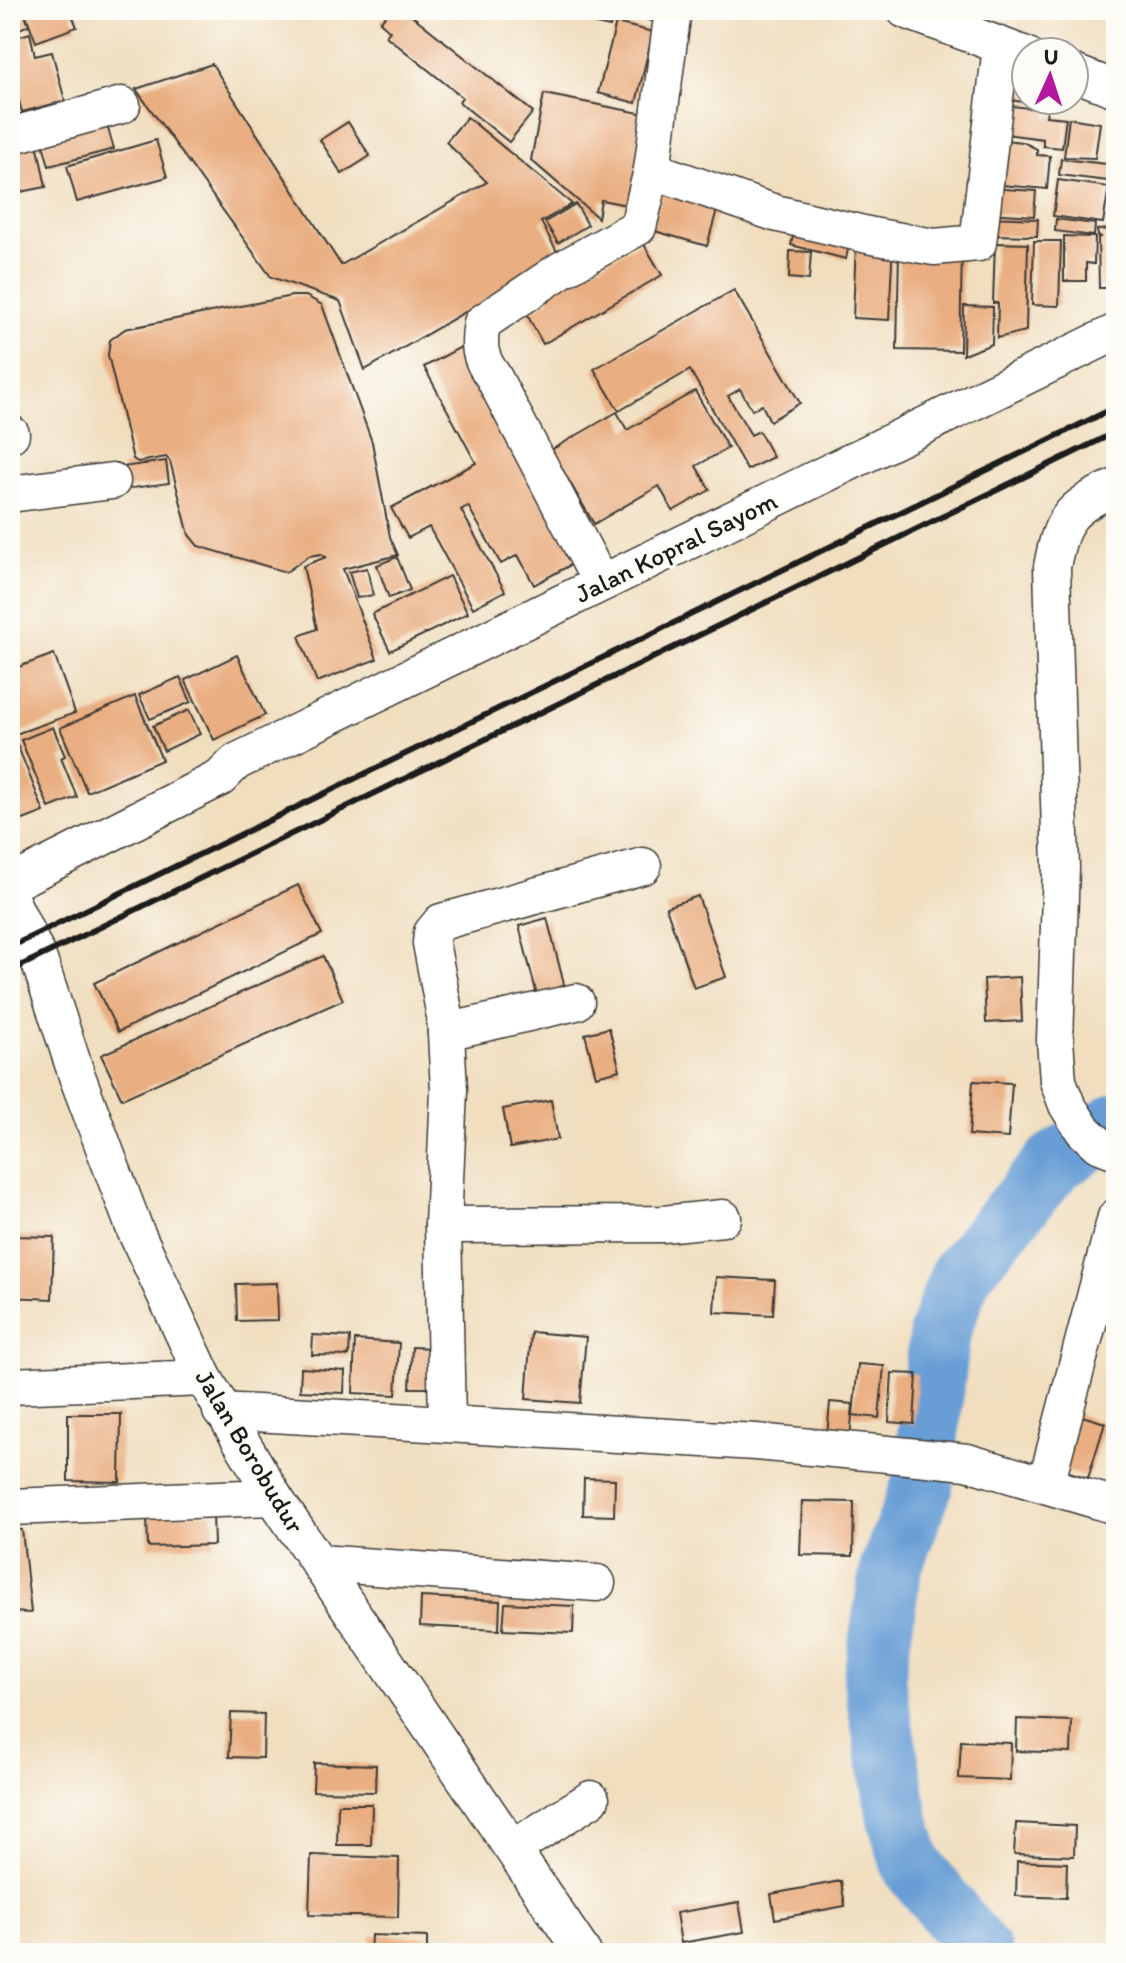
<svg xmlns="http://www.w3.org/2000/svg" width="1126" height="1963" font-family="Itim,sans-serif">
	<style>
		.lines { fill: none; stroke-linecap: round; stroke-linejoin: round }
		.river { stroke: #689ed5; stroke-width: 62 }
		.building { fill: #e9ae81 }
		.minor-casing { stroke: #3c3934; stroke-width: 39 }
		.minor { stroke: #fff; stroke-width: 36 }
		.rail { stroke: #1c1c1c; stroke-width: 6 }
		.labels { text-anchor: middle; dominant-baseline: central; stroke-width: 7; stroke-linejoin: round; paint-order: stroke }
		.street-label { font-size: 26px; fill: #1c1c1c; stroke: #fdfcf7 }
	</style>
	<rect width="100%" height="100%" fill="#fdfcf7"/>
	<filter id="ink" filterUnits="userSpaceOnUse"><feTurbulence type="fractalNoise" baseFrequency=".0125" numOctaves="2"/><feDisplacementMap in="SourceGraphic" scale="16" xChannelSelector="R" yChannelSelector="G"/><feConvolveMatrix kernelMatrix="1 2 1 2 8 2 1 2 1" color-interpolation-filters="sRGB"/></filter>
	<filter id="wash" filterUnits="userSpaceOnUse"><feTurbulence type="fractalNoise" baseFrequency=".006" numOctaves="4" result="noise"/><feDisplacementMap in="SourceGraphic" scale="32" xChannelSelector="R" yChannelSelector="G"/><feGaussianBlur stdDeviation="1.8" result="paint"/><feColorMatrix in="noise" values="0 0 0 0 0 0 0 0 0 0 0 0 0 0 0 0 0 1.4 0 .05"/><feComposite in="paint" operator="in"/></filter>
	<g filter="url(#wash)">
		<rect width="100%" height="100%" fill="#f0debf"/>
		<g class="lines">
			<!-- river -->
			<path class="river" d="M981,1953L912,1865L898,1818L874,1679L891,1567L922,1486L940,1331L961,1274L1054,1163L1116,1124"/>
		</g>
		<g id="blocks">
			<!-- building -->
			<g class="building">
				<path d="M10,10H23L29,25L10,33Z"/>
				<path d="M24,10H70L77,27L36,42Z"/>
				<path d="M390,10H405L533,112L509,142L459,102L462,97L386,36L390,31L380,22Z"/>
				<path d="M595,10H614L610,27L592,23Z"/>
				<path d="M624,10H664L661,23L623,14Z"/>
				<path d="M616,23L653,32L636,103L598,93Z"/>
				<path d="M30,33L35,56L52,52L65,101L22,112L10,68V39Z"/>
				<path d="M1010,54L1026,60V100H1052L1051,106L1003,99Z"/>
				<path d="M212,64L341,265L487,182L446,142L467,117L572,204L541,222L560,257L365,370L340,301L271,277L136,89Z"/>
				<path d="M544,94L650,115L632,206L601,200L598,218L531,160Z"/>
				<path d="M1002,105L1047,110L1046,116L1066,118L1062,148L1043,146V139L998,133Z"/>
				<path d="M104,115L114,149L49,166L40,133Z"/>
				<path d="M1069,118L1100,123L1095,158L1064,157Z"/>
				<path d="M348,122L370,156L342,174L320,140Z"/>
				<path d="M35,133L46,187L15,193L10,173V139Z"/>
				<path d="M995,139L1023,142L1037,149V155L1050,156L1047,189L991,184Z"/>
				<path d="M156,140L167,177L77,202L67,166Z"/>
				<path d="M1061,159L1116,165V182L1059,175Z"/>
				<path d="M1058,180L1109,187L1103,223L1053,216Z"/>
				<path d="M989,188L1036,191L1034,216L987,213Z"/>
				<path d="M662,190L718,206L707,246L651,230Z"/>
				<path d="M576,204L588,225L558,243L545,222Z"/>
				<path d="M987,217L1038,219L1037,236L987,235Z"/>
				<path d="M1056,219L1095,224L1094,236L1055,231Z"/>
				<path d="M796,222L851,235L846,259L791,245Z"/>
				<path d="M1116,229V288H1099L1098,237H1102L1098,236L1097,230Z"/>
				<path d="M1064,236L1095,237L1094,264L1086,263V281H1064Z"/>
				<path d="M856,240L893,242L889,320L853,318Z"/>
				<path d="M642,241L662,275L543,344L526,313L550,300L547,295Z"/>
				<path d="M1034,241H1061L1059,306L1032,305Z"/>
				<path d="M995,243L1028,244L1026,331L997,338L998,303H993Z"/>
				<path d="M899,249L962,250L960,351L897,350Z"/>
				<path d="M790,251L811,252L809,280L789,278Z"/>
				<path d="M734,290L800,403L770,421L762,405L752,410L740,389L728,396L751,435L759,431L773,457L747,470L690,370L619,411L594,369Z"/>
				<path d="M292,296H306L322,305L372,442L390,537L398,555L343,569L377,659L317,682L299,636L317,629L303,566L326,557L321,554L309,556L286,572L198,546L189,535L170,461L166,457L138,462L133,459L108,355L110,340L125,329Z"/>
				<path d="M964,306L993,307L992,344L963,355Z"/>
				<path d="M468,343L585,557L534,585L518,555L501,564L468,506L461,510L505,591L473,608L429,527L408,538L391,508L476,463L424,367Z"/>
				<path d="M695,391L728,448L696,466L710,490L673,511L659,486L594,524L551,450L617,412L627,430Z"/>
				<path d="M166,461L169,483L126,489L122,467Z"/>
				<path d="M397,557L410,590L389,598L377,565Z"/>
				<path d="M367,568L373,595L357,598L349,572Z"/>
				<path d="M449,576L468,613L390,651L372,614Z"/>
				<path d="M54,654L75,713L10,736V670Z"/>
				<path d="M237,655L265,715L214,740L185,680Z"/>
				<path d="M180,677L191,702L150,719L139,695Z"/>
				<path d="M135,696L162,760L87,792L60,728Z"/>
				<path d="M189,710L200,734L164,751L153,726Z"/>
				<path d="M53,727L65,756L61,758L77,797L49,808L21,740Z"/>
				<path d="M15,739L44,812L10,825V741Z"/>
				<path d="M298,885L322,934L118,1032L94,983Z"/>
				<path d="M698,896L726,977L694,988L666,907Z"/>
				<path d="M547,918L565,988L537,995L519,926Z"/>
				<path d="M323,956L343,1000L122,1099L101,1055Z"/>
				<path d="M1020,977L1022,1021L986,1023L984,979Z"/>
				<path d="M609,1028L620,1070L596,1076L585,1034Z"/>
				<path d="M973,1081L1012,1083L1008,1138L969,1135Z"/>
				<path d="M551,1100L558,1139L510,1148L503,1109Z"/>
				<path d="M10,1236L54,1237L52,1299L10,1297Z"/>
				<path d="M716,1277L775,1280L773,1315L714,1312Z"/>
				<path d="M277,1283L278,1320L237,1321L236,1284Z"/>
				<path d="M531,1332L586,1337L580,1403L526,1399Z"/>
				<path d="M313,1335L350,1337L349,1356L312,1355Z"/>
				<path d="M355,1340L399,1343L396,1395L353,1393Z"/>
				<path d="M412,1347L432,1348L431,1388H410Z"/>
				<path d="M858,1364L884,1366L879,1418L853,1415Z"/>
				<path d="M301,1368L345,1371L344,1393L300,1391Z"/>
				<path d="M892,1373L917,1374L914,1424L889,1422Z"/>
				<path d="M830,1402L853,1404L850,1439L827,1437Z"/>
				<path d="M1069,1412L1105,1423L1088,1478L1053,1467Z"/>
				<path d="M68,1414H121L120,1482L68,1481Z"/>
				<path d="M584,1478L615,1479L614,1516L583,1515Z"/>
				<path d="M802,1501L854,1502L853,1556L800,1555Z"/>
				<path d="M213,1513L214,1545L148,1547L147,1516Z"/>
				<path d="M10,1529L22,1530L31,1613L10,1612Z"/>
				<path d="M421,1597L500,1601L499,1630L420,1626Z"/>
				<path d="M505,1603L574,1606L573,1633L503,1630Z"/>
				<path d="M231,1713L264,1714L263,1758L229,1757Z"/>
				<path d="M1017,1719L1072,1721L1071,1753L1016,1751Z"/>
				<path d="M961,1741L1011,1743L1010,1780L959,1778Z"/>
				<path d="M314,1763L376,1765L375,1792L313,1791Z"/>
				<path d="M338,1804H372L371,1845H337Z"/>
				<path d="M1016,1823L1075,1826L1074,1856L1014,1854Z"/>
				<path d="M311,1855L399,1858L398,1917L309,1915Z"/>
				<path d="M1017,1861L1067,1863L1066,1898L1016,1896Z"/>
				<path d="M841,1881L845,1906L775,1919L771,1894Z"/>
				<path d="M739,1902L744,1932L681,1943L676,1913Z"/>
				<path d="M371,1935L427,1937V1953H370Z"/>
			</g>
		</g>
	</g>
	<g filter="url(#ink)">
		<use href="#blocks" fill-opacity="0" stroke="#3c3934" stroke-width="2"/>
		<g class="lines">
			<defs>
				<g id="minor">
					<path d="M905,10L1026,55"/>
					<path d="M1074,73L1116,89"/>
					<path d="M10,136L122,105"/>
					<path d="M652,170L775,213L872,236L934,247L978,243L1001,46"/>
					<path d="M10,434H11"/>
					<path d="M1116,487C1070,507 1061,518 1052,567L1061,867L1055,1040L1058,1081L1067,1105L1083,1130L1098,1144L1116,1151"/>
					<path d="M10,494L112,481"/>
					<path d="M601,583L493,376C479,358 478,345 482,323L561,270L638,227L652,170L673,10"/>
					<path d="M10,884L220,778L236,762L1116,332"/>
					<path d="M10,899L38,957L77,1076L135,1230L204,1378L274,1497L583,1953"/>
					<path d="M446,1032L576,1002"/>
					<path d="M443,1225L663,1224L723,1218"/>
					<path d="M10,1386L204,1378"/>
					<path d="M221,1411L756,1442L888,1454L967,1462L1116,1506"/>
					<path d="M447,1423L443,1225L449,1090L445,1016L431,943L432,933L441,922L643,866"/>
					<path d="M1046,1484L1116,1217"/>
					<path d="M10,1507L274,1497"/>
					<path d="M320,1563L597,1583"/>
					<path d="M514,1848L591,1799"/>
				</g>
			</defs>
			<!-- minor casing -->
			<use href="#minor" class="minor-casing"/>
			<!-- minor -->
			<use href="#minor" class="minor"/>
			<!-- rail -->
			<g class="rail">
				<path d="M10,947L1116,407"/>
				<path d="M10,971L1116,432"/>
			</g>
		</g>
	</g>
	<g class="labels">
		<!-- street labels -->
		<g class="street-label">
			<text transform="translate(676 547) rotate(-26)">Jalan Kopral Sayom</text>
			<text transform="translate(250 1451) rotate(59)">Jalan Borobudur</text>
		</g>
	</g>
	<!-- margin -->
	<rect width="1126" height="1963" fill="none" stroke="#fdfcf7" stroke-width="40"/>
	<!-- north arrow -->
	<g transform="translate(1050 76) rotate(3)"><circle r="38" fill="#fdfcf7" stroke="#a3a29f" stroke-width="2"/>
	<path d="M0-6L14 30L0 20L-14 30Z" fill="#b5179e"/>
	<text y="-12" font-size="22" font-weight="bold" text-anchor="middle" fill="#1c1c1c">U</text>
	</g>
</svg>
